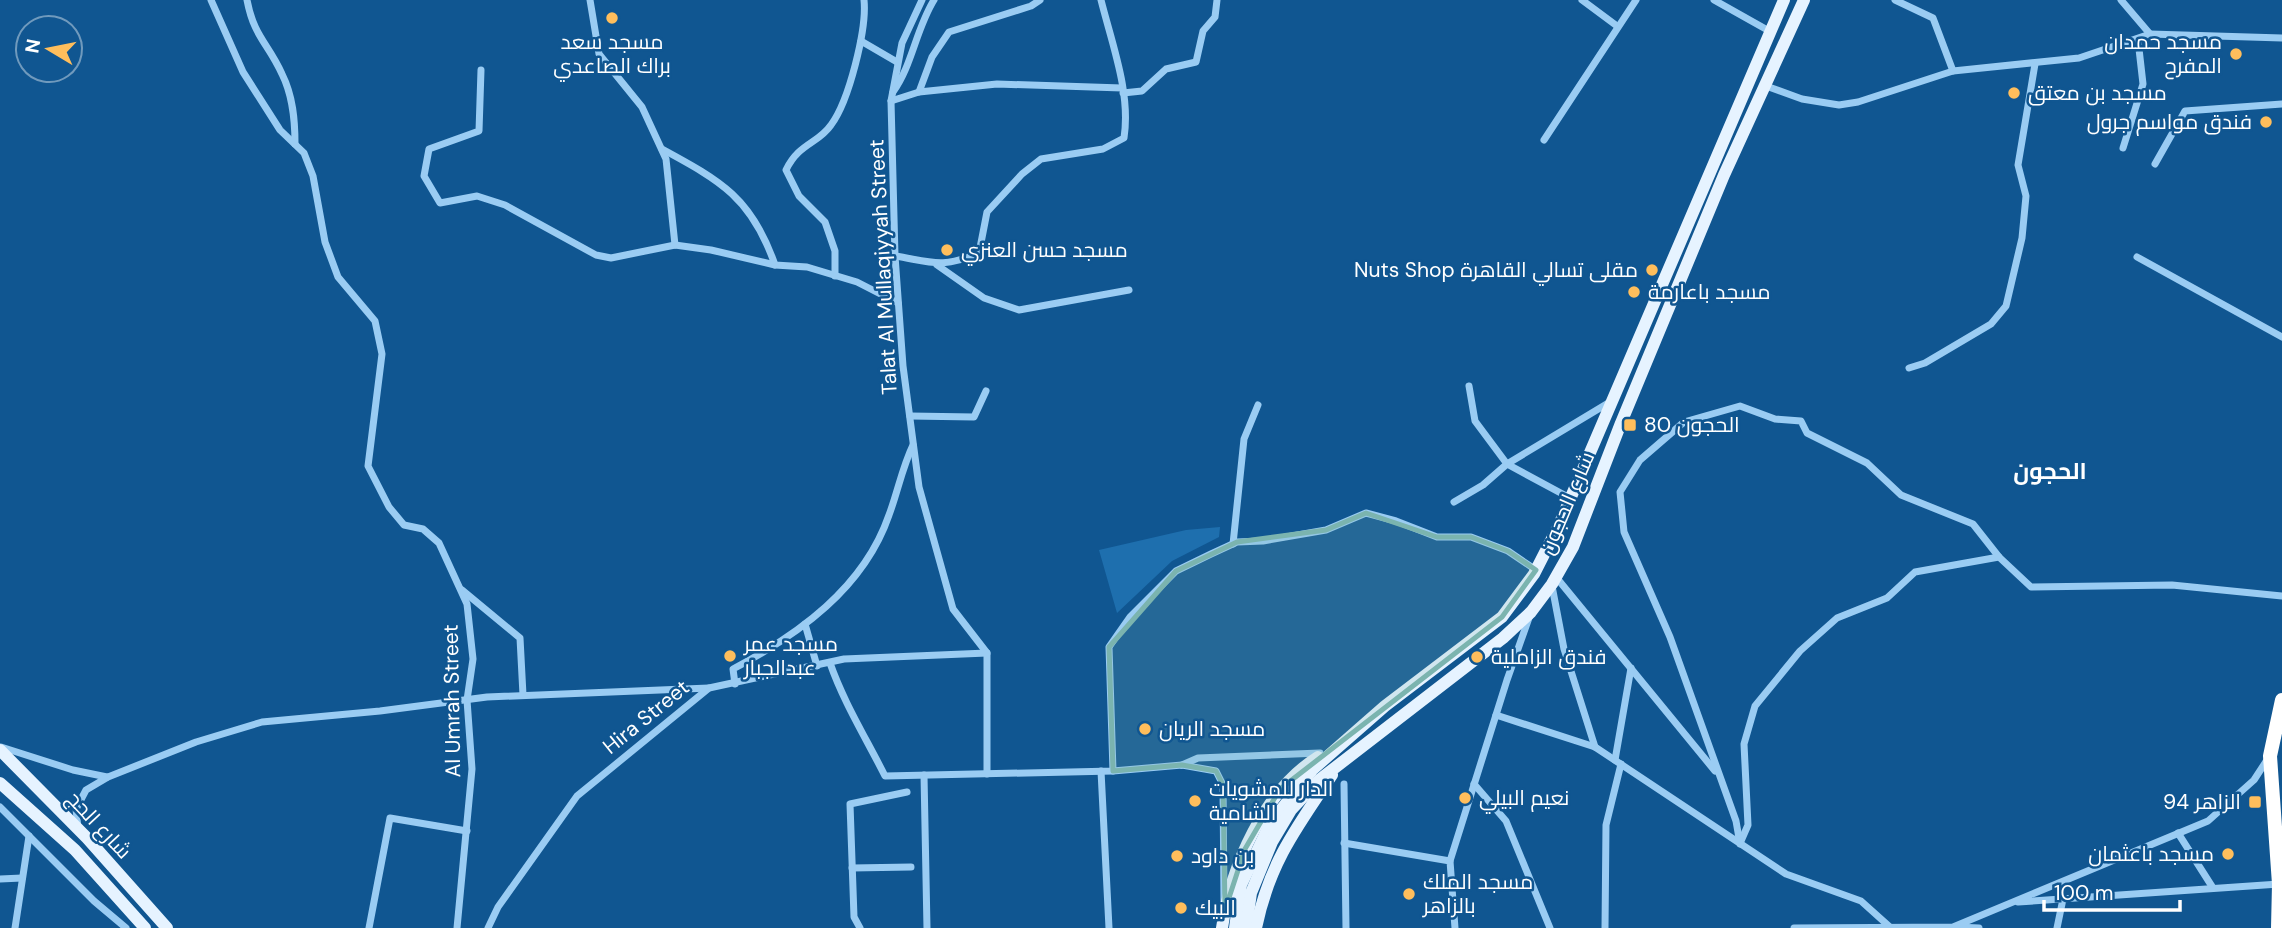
<svg xmlns="http://www.w3.org/2000/svg" width="2282" height="928" font-family="'DM Sans',Cairo,sans-serif">
	<style>
		.green { fill: #1e6fae }
		.lines { fill: none; stroke-linecap: round; stroke-linejoin: round }
		.street { stroke: #9accf3; stroke-width: 7 }
		.primary { stroke: #e6f3ff; stroke-width: 12 }
		.highway { stroke: #fff; stroke-width: 14 }
		.marked { fill: #7bb4af; fill-opacity: 0.2; stroke: #7bb4af; stroke-width: 5; stroke-linejoin: round }
		.poi-dot { fill: #ffbe5c; stroke: #105691; stroke-width: 2.5 }
		.labels { text-anchor: middle; dominant-baseline: central; stroke-width: 5; stroke-linejoin: round; paint-order: stroke }
		.poi-label { font-size: 21px; fill: #fff; stroke: #105691; text-anchor: start }
		.street-label { font-size: 21px; fill: #fff; stroke: #105691 }
		.neighbourhood-label { font-size: 23px; font-weight: bold; fill: #fff; stroke: #105691 }
	</style>
	<rect width="100%" height="100%" fill="#105691"/>
	<!-- green -->
	<path class="green" d="M1220,527L1219,537L1172,561L1117,613L1099,550L1186,530Z"/>
	<g class="lines">
		<!-- street -->
		<g class="street">
			<path d="M211,0L243,72L280,130L304,153L313,176L325,242L338,277L375,321L382,354L368,466L389,507L404,525L423,529L439,543L467,604L473,659L467,700L472,769L457,928"/>
			<path d="M247,0C254,37 268,43 282,74C293,96 295,120 295,144"/>
			<path d="M590,0L599,54L642,107L666,159L675,245"/>
			<path d="M922,0L902,43L891,101L895,256L903,366L919,487L953,609L987,653V774"/>
			<path d="M1582,0L1617,26"/>
			<path d="M1714,0L1771,32"/>
			<path d="M1895,0L1933,18L1953,71"/>
			<path d="M2121,0L2150,34"/>
			<path d="M861,41L897,62"/>
			<path d="M481,70L479,131L429,149L424,176L440,203L477,196L505,205L596,255L611,258L675,245L711,250L775,265L807,267L857,282L898,303"/>
			<path d="M1766,86L1802,99L1839,105L1858,102L1953,71L2079,58L2150,34L2282,38"/>
			<path d="M893,92C912,66 916,29 934,0"/>
			<path d="M919,92L997,84L1122,88"/>
			<path d="M1123,93L1142,91L1166,69L1196,62L1203,31L1215,17L1217,0"/>
			<path d="M891,101L919,92L932,57L949,32L1031,6L1040,0"/>
			<path d="M1544,140L1636,0"/>
			<path d="M2123,148L2143,84L2138,40"/>
			<path d="M662,149C721,181 752,198 775,265"/>
			<path d="M2155,164L2185,111L2282,104"/>
			<path d="M895,256C932,262 941,269 979,253L987,212L1022,174L1041,159L1103,149L1124,138C1131,93 1112,44 1101,0"/>
			<path d="M2137,257L2282,337"/>
			<path d="M937,265L984,298L1019,310L1129,290"/>
			<path d="M835,276V251L825,222L799,196L786,170C799,143 818,144 831,125C849,101 867,29 864,0"/>
			<path d="M1909,368L1925,363L1991,324L2006,306L2022,238L2026,196L2018,165L2035,64"/>
			<path d="M1469,386L1475,421L1507,464L1570,498"/>
			<path d="M910,416L974,417L986,391"/>
			<path d="M1454,502L1483,485L1507,464L1610,402"/>
			<path d="M1233,544L1244,439L1258,405"/>
			<path d="M1556,577L1715,771"/>
			<path d="M1552,586L1564,649L1595,747"/>
			<path d="M462,590L520,638L523,695"/>
			<path d="M805,624L817,666"/>
			<path d="M830,663C844,703 866,738 885,776L1113,771L1182,765L1216,771L1223,785L1224,902"/>
			<path d="M735,684L733,669C798,635 864,588 889,515C898,491 902,468 913,445"/>
			<path d="M1496,715L1595,747L1786,874L1861,901L1890,927"/>
			<path d="M1,747L73,770L107,777"/>
			<path d="M1615,760L1631,668"/>
			<path d="M1182,765L1198,758L1320,753"/>
			<path d="M1101,771L1109,928"/>
			<path d="M1113,771L1109,647L1130,617L1176,571L1211,554L1237,542L1263,541L1326,530L1366,513L1396,521L1437,537H1471L1508,551L1536,570"/>
			<path d="M924,775L927,928"/>
			<path d="M1344,784L1346,928"/>
			<path d="M1474,784L1506,821L1550,928"/>
			<path d="M0,807L94,901L126,928"/>
			<path d="M78,828L76,809L86,790L108,777L196,742L262,722L380,711L487,697L709,688"/>
			<path d="M2178,833L2213,888"/>
			<path d="M1741,841L1748,825L1744,744L1755,706L1800,651L1837,618L1887,598L1915,572L1999,557"/>
			<path d="M1344,843L1450,861L1455,928"/>
			<path d="M1740,844L1736,821L1670,637L1624,532L1620,492L1640,460L1684,422L1740,406L1775,419L1801,421L1807,433L1867,463L1901,495L1973,524L1999,557L2031,587L2172,585L2282,596"/>
			<path d="M1450,861L1507,680L1530,615"/>
			<path d="M852,868L911,867"/>
			<path d="M0,879L22,878"/>
			<path d="M2018,902L2279,884"/>
			<path d="M1957,927L1979,928"/>
			<path d="M15,928L29,836"/>
			<path d="M369,928L390,818L467,831"/>
			<path d="M488,928L498,907L577,796L709,688L844,659L987,653"/>
			<path d="M860,928L854,917L850,804L907,792"/>
			<path d="M1605,928L1606,825L1621,764"/>
			<path d="M1794,928L1953,927L2208,821L2254,780L2267,760"/>
			<path d="M2057,928L2063,899"/>
		</g>
		<!-- primary -->
		<g class="primary">
			<path d="M0,750L87,838L167,928"/>
			<path d="M0,783L75,850L145,928"/>
			<path d="M1222,928C1231,866 1264,791 1318,757"/>
			<path d="M1235,928L1241,885L1270,824L1312,770L1385,706L1502,617L1534,574L1559,525L1784,0"/>
			<path d="M1246,928L1251,893L1272,842L1291,810L1319,780L1503,638L1531,612L1552,584L1573,547L1621,423L1724,175L1804,0"/>
			<path d="M1256,928C1269,864 1296,828 1332,775"/>
		</g>
		<!-- highway -->
		<path class="highway" d="M2278,928L2279,884L2270,756L2282,700"/>
	</g>
	<!-- marked area -->
	<path class="marked" d="M1366,513L1437,537H1471L1508,551L1536,570L1502,617L1280,789L1245,849L1225,910L1223,785L1216,771L1182,765L1113,771L1109,647L1176,571L1237,542L1326,530Z"/>
	<!-- markers -->
	<g class="poi-dot">
		<circle cx="612" cy="18" r="7"/>
		<circle cx="2236" cy="54" r="7"/>
		<circle cx="2014" cy="93" r="7"/>
		<circle cx="2266" cy="122" r="7"/>
		<circle cx="947" cy="250" r="7"/>
		<circle cx="1652" cy="270" r="7"/>
		<circle cx="1634" cy="292" r="7"/>
		<rect x="1623" y="418" width="14" height="14" rx="3.5"/>
		<circle cx="730" cy="656" r="7"/>
		<circle cx="1477" cy="657" r="7"/>
		<circle cx="1145" cy="729" r="7"/>
		<circle cx="1465" cy="798" r="7"/>
		<circle cx="1195" cy="801" r="7"/>
		<rect x="2248" y="795" width="14" height="14" rx="3.5"/>
		<circle cx="2228" cy="854" r="7"/>
		<circle cx="1177" cy="856" r="7"/>
		<circle cx="1409" cy="894" r="7"/>
		<circle cx="1181" cy="908" r="7"/>
	</g>
	<g class="labels">
		<!-- poi labels -->
		<g class="poi-label">
			<text x="612" y="42" text-anchor="middle">مسجد سعد<tspan x="612" dy="24">براك الصاعدي</tspan></text>
			<text x="2222" y="42" text-anchor="end">مسجد حمدان<tspan x="2222" dy="24">المفرح</tspan></text>
			<text x="2028" y="93">مسجد بن معتق</text>
			<text x="2252" y="122" text-anchor="end">فندق مواسم جرول</text>
			<text x="961" y="250">مسجد حسن العنزي</text>
			<text x="1638" y="270" text-anchor="end">Nuts Shop مقلى تسالي القاهرة</text>
			<text x="1648" y="292">مسجد باعارمة</text>
			<text x="1644" y="425">الحجون 80</text>
			<text x="744" y="644">مسجد عمر<tspan x="744" dy="24">عبدالجبار</tspan></text>
			<text x="1491" y="657">فندق الزاملية</text>
			<text x="1159" y="729">مسجد الريان</text>
			<text x="1209" y="789">الدار للمشويات<tspan x="1209" dy="24">الشامية</tspan></text>
			<text x="1479" y="798">نعيم البيلي</text>
			<text x="2241" y="802" text-anchor="end">الزاهر 94</text>
			<text x="2214" y="854" text-anchor="end">مسجد باعثمان</text>
			<text x="1191" y="856">بن داود</text>
			<text x="1423" y="882">مسجد الملك<tspan x="1423" dy="24">بالزاهر</tspan></text>
			<text x="1195" y="908">البيك</text>
		</g>
		<!-- street labels -->
		<g class="street-label">
			<text transform="translate(883 267) rotate(-93)">Talat Al Mullaqiyyah Street</text>
			<text transform="translate(1567 503) rotate(-67)">شارع الحجون</text>
			<text transform="translate(452 701) rotate(-91)">Al Umrah Street</text>
			<text transform="translate(646 717) rotate(-39)">Hira Street</text>
			<text transform="translate(99 825) rotate(47)">شارع الحج</text>
		</g>
		<!-- neighbourhood labels -->
		<g class="neighbourhood-label">
			<text x="2050" y="471">الحجون</text>
		</g>
	</g>
	<!-- north arrow -->
	<g transform="translate(49 49) rotate(280)"><circle r="33" fill="#105691" stroke="#709abd" stroke-width="2"/>
	<path d="M0-5L12 26L0 18L-12 26Z" fill="#ffbe5c"/>
	<text y="-10" font-size="19" font-weight="bold" text-anchor="middle" fill="#ffffff">N</text>
	</g>
	<!-- scale -->
	<path d="M2044 900v10h136v-10" fill="none" stroke="#ffffff" stroke-width="3.5"/>
	<text x="2054" y="900" font-size="21" fill="#ffffff" stroke="#105691" stroke-width="5" paint-order="stroke">100 m</text>
</svg>
